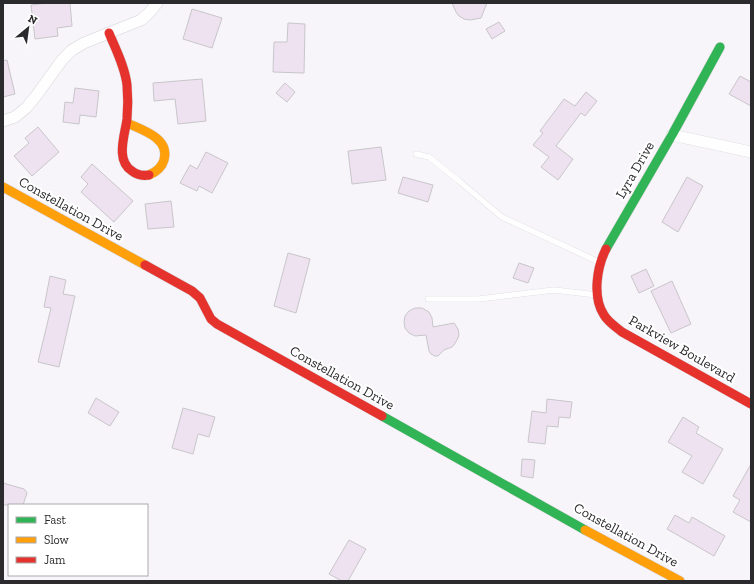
<svg xmlns="http://www.w3.org/2000/svg" width="754" height="584" font-family="'Zilla Slab',serif">
	<style>
		.building { fill: #efe2f0; stroke: #c8c6ca }
		.lines { fill: none; stroke-linecap: round; stroke-linejoin: round }
		.lane-casing { stroke: #d4d3d6; stroke-width: 6 }
		.street-casing { stroke: #d4d3d6; stroke-width: 12 }
		.fast-casing { stroke: #d4d3d6; stroke-width: 10 }
		.slow-casing { stroke: #d4d3d6; stroke-width: 10 }
		.jam-casing { stroke: #d4d3d6; stroke-width: 10 }
		.lane { stroke: #fefefe; stroke-width: 5.5 }
		.street { stroke: #fefefe; stroke-width: 11 }
		.fast { stroke: #30b455; stroke-width: 9 }
		.slow { stroke: #ff9f0a; stroke-width: 9 }
		.jam { stroke: #e5322d; stroke-width: 9 }
		.labels { text-anchor: middle; dominant-baseline: central; stroke-width: 4; stroke-linejoin: round; paint-order: stroke }
		.street-label { font-size: 14px; fill: #2b2a2d; stroke: #fff }
	</style>
	<rect width="100%" height="100%" fill="#f7f5fa"/>
	<!-- building -->
	<g class="building">
		<path d="M47,3H70L72,26L57,28L58,36L35,39L31,5Z"/>
		<path d="M452,3H487L481,18L470,20L464,19L459,16L456,12Z"/>
		<path d="M192,9L222,18L212,48L183,39Z"/>
		<path d="M499,22L505,31L492,39L486,29Z"/>
		<path d="M288,23L305,24L304,73L273,72L274,42H287Z"/>
		<path d="M7,60L15,94L3,97V61Z"/>
		<path d="M740,76L751,82V106L729,94Z"/>
		<path d="M202,79L206,121L178,124L175,99L154,101L153,83Z"/>
		<path d="M285,83L295,92L287,102L276,93Z"/>
		<path d="M75,88L99,91L96,117L80,115L79,124L63,122L65,102L73,103Z"/>
		<path d="M586,92L597,101L585,116L581,113L556,146L573,159L558,180L541,167L549,157L533,145L543,133L540,131L564,99L575,106Z"/>
		<path d="M38,127L59,152L32,176L14,156L29,143L25,138Z"/>
		<path d="M381,147L386,180L352,184L348,151Z"/>
		<path d="M206,152L228,163L212,193L199,186L197,191L180,183L190,165L197,169Z"/>
		<path d="M92,164L133,201L114,222L81,192L88,184L81,177Z"/>
		<path d="M403,177L433,185L428,202L398,193Z"/>
		<path d="M687,177L703,186L678,232L662,222Z"/>
		<path d="M171,201L174,227L148,229L145,204Z"/>
		<path d="M288,253L310,259L296,313L274,306Z"/>
		<path d="M519,263L534,268L528,283L513,278Z"/>
		<path d="M646,269L654,286L639,293L631,276Z"/>
		<path d="M50,276L66,280L63,294L75,296L59,367L38,362L51,308L44,307Z"/>
		<path d="M672,281L691,324L671,333L651,291Z"/>
		<path d="M415,308H422L429,312L432,318L433,327L454,323L458,329L459,334L458,338L454,345L452,347L444,350L438,356H435L431,354L429,351L426,335L415,336L409,333L405,328L404,322L405,316L409,311Z"/>
		<path d="M96,398L119,412L110,426L88,413Z"/>
		<path d="M547,399L572,402L570,418L559,417L558,427L547,426L545,444L528,442L532,411L546,413Z"/>
		<path d="M183,408L215,417L209,437L198,434L193,454L172,448Z"/>
		<path d="M683,417L699,427L696,433L723,449L703,484L682,472L692,456L668,442Z"/>
		<path d="M522,459L535,460L533,478L521,476Z"/>
		<path d="M751,464V522L733,512L740,500L733,496Z"/>
		<path d="M3,483L24,489L27,493L23,505H3Z"/>
		<path d="M675,515L689,523L692,517L725,536L714,556L667,529Z"/>
		<path d="M349,540L366,549L348,581H342L329,574Z"/>
	</g>
	<g class="lines">
		<defs>
			<g id="lane">
				<path d="M416,154L429,157L459,181L502,217L601,263"/>
				<path d="M428,299H479L554,290L597,295"/>
			</g>
			<g id="street">
				<path d="M3,121L15,117L26,108L36,96L62,60L72,50L84,43L141,20L149,13L157,3"/>
				<path d="M672,135L751,152"/>
			</g>
			<g id="fast">
				<path d="M606,249L672,135L720,47"/>
				<path d="M382,416L585,530"/>
			</g>
			<g id="slow">
				<path d="M127,123C142,130 170,138 164,160C162,167 156,172 149,175"/>
				<path d="M3,187L145,265"/>
				<path d="M585,530L680,581"/>
			</g>
			<g id="jam">
				<path d="M109,33C116,50 125,67 127,85C128,96 128,108 127,119C125,135 115,160 132,171C137,175 143,176 149,175"/>
				<path d="M606,249C597,267 592,297 604,315C608,322 616,327 622,332L751,404"/>
				<path d="M145,265L192,291L200,298L211,319L217,324L382,416"/>
			</g>
		</defs>
		<!-- lane casing -->
		<use href="#lane" class="lane-casing"/>
		<!-- street casing -->
		<use href="#street" class="street-casing"/>
		<!-- fast casing -->
		<use href="#fast" class="fast-casing"/>
		<!-- slow casing -->
		<use href="#slow" class="slow-casing"/>
		<!-- jam casing -->
		<use href="#jam" class="jam-casing"/>
		<!-- lane -->
		<use href="#lane" class="lane"/>
		<!-- street -->
		<use href="#street" class="street"/>
		<!-- fast -->
		<use href="#fast" class="fast"/>
		<!-- slow -->
		<use href="#slow" class="slow"/>
		<!-- jam -->
		<use href="#jam" class="jam"/>
	</g>
	<g class="labels">
		<!-- street labels -->
		<g class="street-label">
			<text transform="translate(635 170) rotate(-60)">Lyra Drive</text>
			<text transform="translate(71 209) rotate(29)">Constellation Drive</text>
			<text transform="translate(682 349) rotate(30)">Parkview Boulevard</text>
			<text transform="translate(342 378) rotate(29)">Constellation Drive</text>
			<text transform="translate(626 535) rotate(29)">Constellation Drive</text>
		</g>
	</g>
	<!-- border -->
	<rect width="754" height="584" fill="none" stroke="#2b2a2d" stroke-width="8"/>
	<!-- legend -->
	<rect x="8" y="504" width="140" height="72" fill="#ffffff" stroke="#aaaaab"/>
	<rect x="16" y="517" width="20" height="6" fill="#30b455" stroke="#aaaaab"/>
	<text x="44" y="524" font-size="12" fill="#2b2a2d">Fast</text>
	<rect x="16" y="537" width="20" height="6" fill="#ff9f0a" stroke="#aaaaab"/>
	<text x="44" y="544" font-size="12" fill="#2b2a2d">Slow</text>
	<rect x="16" y="557" width="20" height="6" fill="#e5322d" stroke="#aaaaab"/>
	<text x="44" y="564" font-size="12" fill="#2b2a2d">Jam</text>
	<!-- north arrow -->
	<g transform="translate(28 28) rotate(29)" stroke="#ffffff" stroke-width="3" paint-order="stroke">
	<path d="M0-3L7 15L0 10L-7 15Z" fill="#2b2a2d"/>
	<text y="-6" font-size="11" font-weight="bold" text-anchor="middle" fill="#2b2a2d">N</text>
	</g>
</svg>
